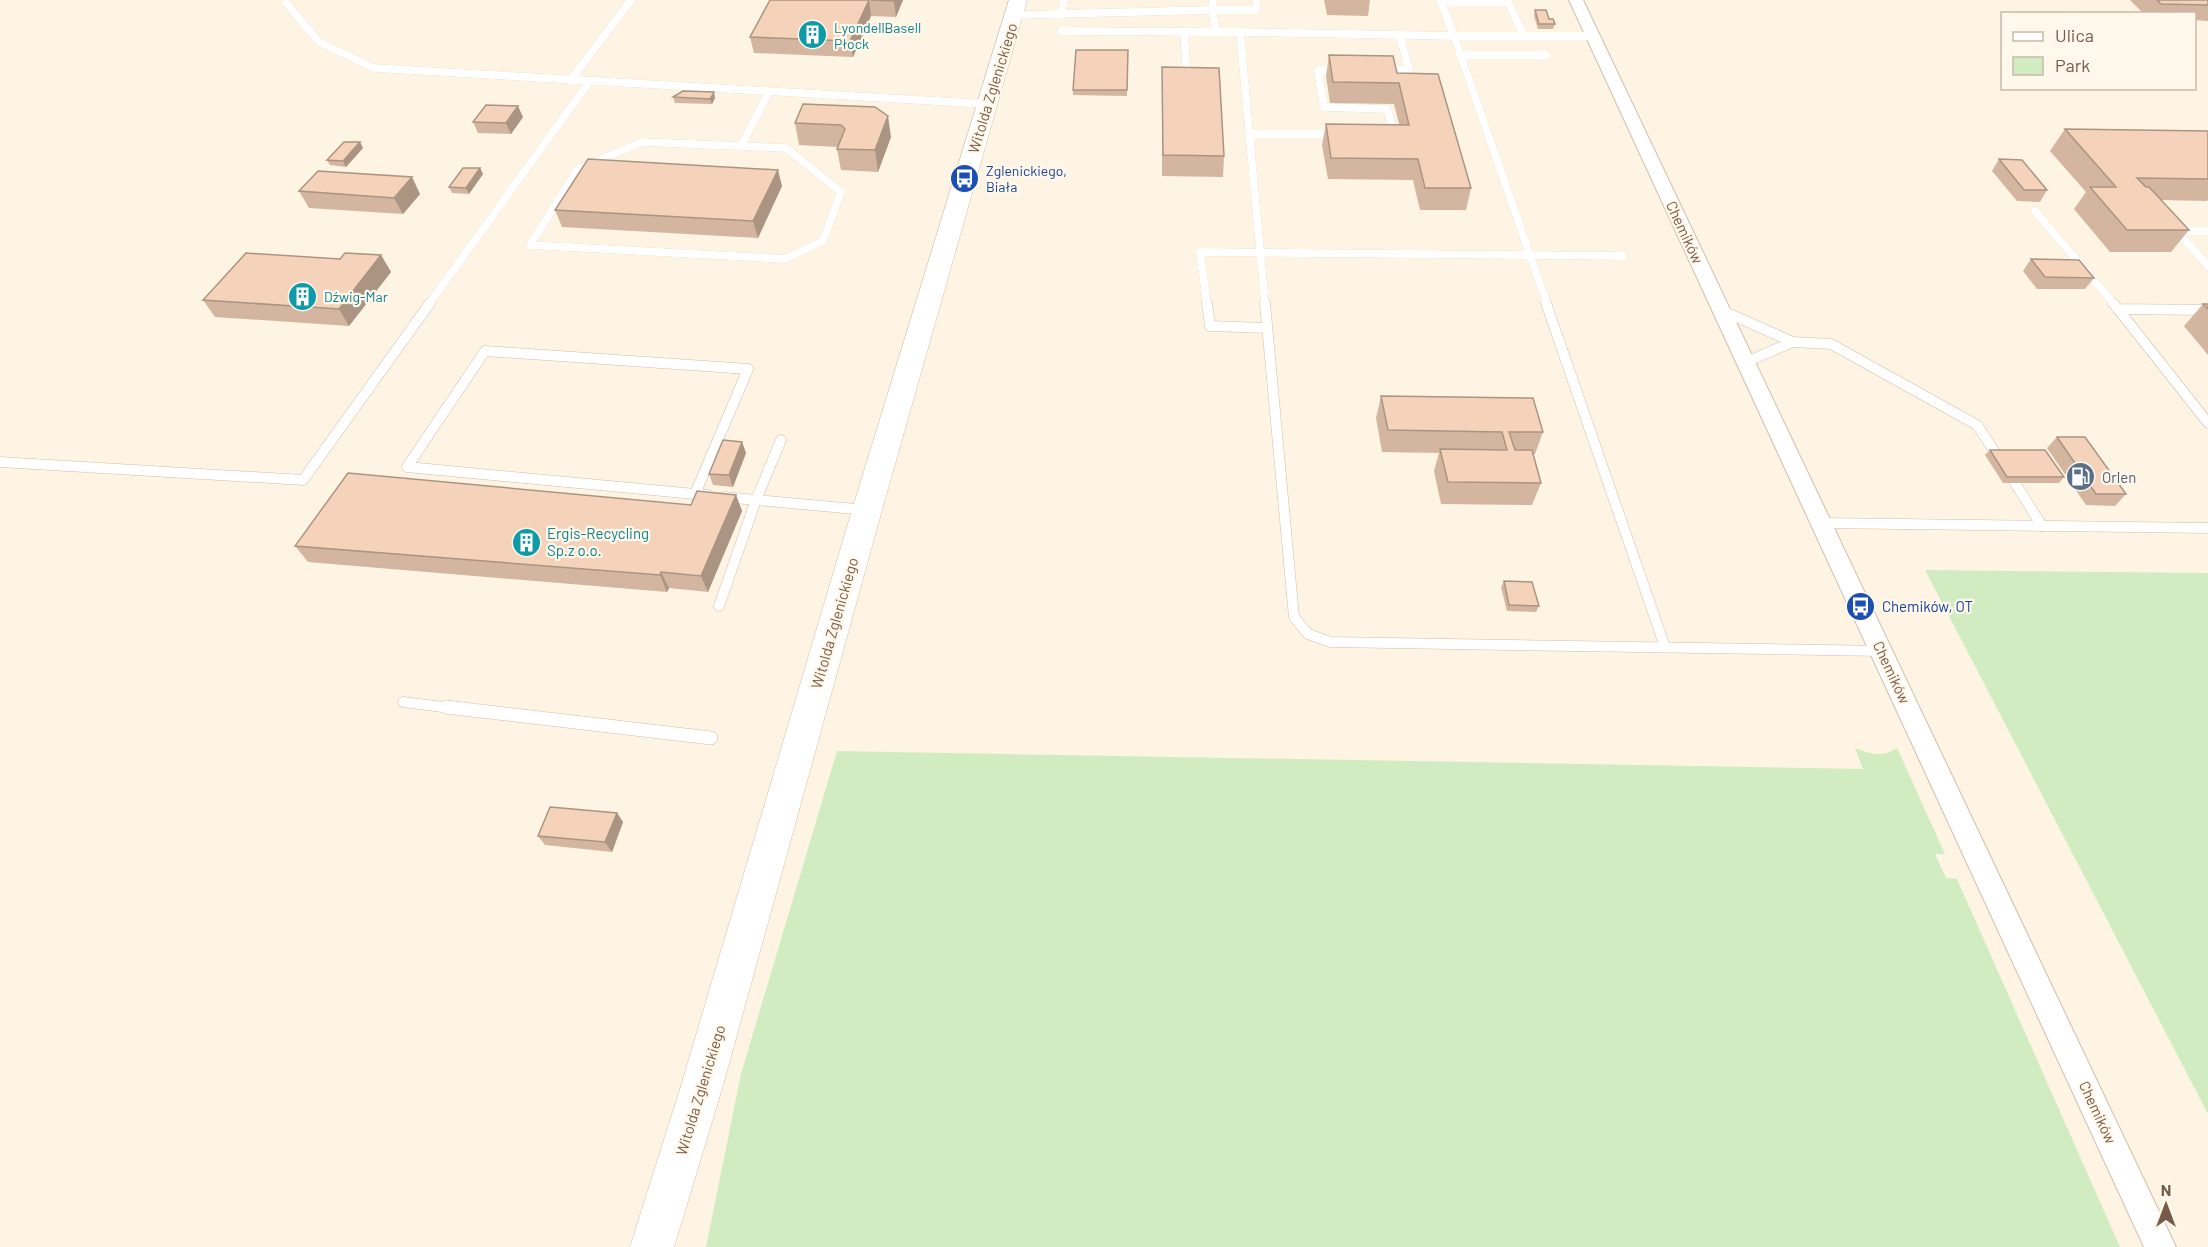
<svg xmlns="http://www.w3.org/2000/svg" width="2208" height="1247" font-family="Barlow,sans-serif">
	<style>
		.green { fill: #d1ecc1 }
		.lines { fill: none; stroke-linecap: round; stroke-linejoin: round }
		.lane-far2-casing { stroke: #d2beac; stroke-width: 8 }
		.lane-far1-casing { stroke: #d2beac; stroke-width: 11 }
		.lane-casing { stroke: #d2beac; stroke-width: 14 }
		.street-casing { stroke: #d2beac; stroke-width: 2 }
		.secondary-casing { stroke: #d5bea9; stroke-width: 1 }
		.lane-far2 { stroke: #fff; stroke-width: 8 }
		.lane-far1 { stroke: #fff; stroke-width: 10 }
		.lane { stroke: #fff; stroke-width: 13 }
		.street { fill: #fff; fill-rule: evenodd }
		.secondary { fill: #fff; fill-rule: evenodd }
		.wall { fill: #d3b5a0 }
		.shaded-wall { fill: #ac9482 }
		.building { fill: #f5d3ba; stroke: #ac9482; stroke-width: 1.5 }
		.labels { text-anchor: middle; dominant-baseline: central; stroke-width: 4.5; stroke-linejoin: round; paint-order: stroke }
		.far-culture-label { font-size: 14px; fill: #0d838f; stroke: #fff8eb; text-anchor: start }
		.far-transit-label { font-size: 14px; fill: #164399; stroke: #fff8eb; text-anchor: start }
		.street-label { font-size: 15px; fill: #785a48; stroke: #fff8eb }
		.service-label { font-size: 15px; fill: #4e5e75; stroke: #fff8eb; text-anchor: start }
		.culture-label { font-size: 15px; fill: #0d838f; stroke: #fff8eb; text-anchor: start }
		.transit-label { font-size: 15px; fill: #164399; stroke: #fff8eb; text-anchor: start }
	</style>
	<rect width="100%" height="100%" fill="#fef4e4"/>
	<!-- green -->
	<g class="green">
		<path d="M1925,570L2208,573V1114Z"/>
		<path d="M1855,748C1871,754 1882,758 1897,748L1945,854H1935L1946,878L1957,879L2120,1247H706L741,1074L837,751L1863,769Z"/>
	</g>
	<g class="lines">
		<defs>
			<g id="lane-far2">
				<path d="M1213,0L1212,10H1256L1257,0"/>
				<path d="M286,3L319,42L374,68L987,104"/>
				<path d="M1061,14L1064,0"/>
				<path d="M1014,15L1212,10L1216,32H1240L1265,304"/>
				<path d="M1061,31L1216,32"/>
				<path d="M1184,32L1187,80"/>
				<path d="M1240,32L1454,36L1441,2H1508L1524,36"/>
				<path d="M1460,55H1546"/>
				<path d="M1383,70H1409L1400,35"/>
				<path d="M1340,71H1318L1324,107L1387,109L1395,134H1391"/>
				<path d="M570,81L631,0"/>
				<path d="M1250,134H1336"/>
				<path d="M642,142L786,148L841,192L823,241L785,259L530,245L578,169Z"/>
				<path d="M741,146L769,92"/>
				<path d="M2035,211L2114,304"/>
				<path d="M2208,231H2177L2208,266"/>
				<path d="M429,304L589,82"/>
				<path d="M1207,304L1200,252L1623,256"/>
				<path d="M1547,304L1454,36H1593"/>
			</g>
			<g id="lane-far1">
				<path d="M1207,303L1210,326L1267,328"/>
				<path d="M1265,303L1294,617L1308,634L1330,642L1882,651"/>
				<path d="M1546,303L1665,647"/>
				<path d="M2113,303L2118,309L2208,310"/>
				<path d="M2118,309L2208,423"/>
				<path d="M1723,311L1793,342L1831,344L1977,425L1997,455"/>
				<path d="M485,351L748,369L695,494L407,467Z"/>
				<path d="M1746,362L1793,342"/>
				<path d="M0,462L303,480L430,303"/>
				<path d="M2015,483L2042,526"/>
				<path d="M695,494L708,495"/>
				<path d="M724,497L866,510"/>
				<path d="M1822,523L2208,528"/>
				<path d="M719,606L756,500L781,440"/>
				<path d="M403,702L459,709"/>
			</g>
			<path id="lane" d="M446,707L711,738"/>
			<path id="street" d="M1569,0H1583L2176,1247H2144Z"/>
			<path id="secondary" d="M1009,0H1027L882,510L722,1089L674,1247H630L680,1089L852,510Z"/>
		</defs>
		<!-- lane-far2 casing -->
		<use href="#lane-far2" class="lane-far2-casing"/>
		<!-- lane-far1 casing -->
		<use href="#lane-far1" class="lane-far1-casing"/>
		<!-- lane casing -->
		<use href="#lane" class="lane-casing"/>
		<!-- street casing -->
		<use href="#street" class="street-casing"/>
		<!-- secondary casing -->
		<use href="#secondary" class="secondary-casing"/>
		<!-- lane-far2 -->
		<use href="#lane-far2" class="lane-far2"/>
		<!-- lane-far1 -->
		<use href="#lane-far1" class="lane-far1"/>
		<!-- lane -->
		<use href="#lane" class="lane"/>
		<!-- street -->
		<use href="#street" class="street"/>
		<!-- secondary -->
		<use href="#secondary" class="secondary"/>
	</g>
	<!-- wall -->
	<g class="wall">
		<path d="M770,0H903L896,17L871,16L853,57L754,53L750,37Z"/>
		<path d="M1324,0H1370L1368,16L1327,15Z"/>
		<path d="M2130,0H2208V21L2194,20V14H2144Z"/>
		<path d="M1535,10L1549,19L1555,24L1553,29H1538L1534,16Z"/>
		<path d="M1128,50L1127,96L1073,95V90Z"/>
		<path d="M1329,55L1397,73L1471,188L1466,210H1420L1413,180L1328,179L1322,145L1326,124H1399L1394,104L1330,103L1326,76Z"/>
		<path d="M1162,67L1224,156L1223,177L1162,176Z"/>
		<path d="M673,97L715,98L712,104L675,103Z"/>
		<path d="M803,104L891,137L878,172L841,170L837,149L838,147L799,145L795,123Z"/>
		<path d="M523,117L511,134L478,133L473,122Z"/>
		<path d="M2065,129L2208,131V199L2207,201L2161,200L2189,230L2171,252H2110L2074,209L2086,192L2050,151Z"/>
		<path d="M363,148L346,167L330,165L327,160Z"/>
		<path d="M1999,159L2047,190L2040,202L2017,201L1992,171Z"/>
		<path d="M480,168L483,174L469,194L452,193L449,187Z"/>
		<path d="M782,186L758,238L562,227L555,210Z"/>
		<path d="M299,191L420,194L403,214L309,208Z"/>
		<path d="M381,255L391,272L349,326L215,317L203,300L340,259Z"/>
		<path d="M2031,259L2094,278L2085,289H2037L2023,271Z"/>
		<path d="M2203,304H2208V355L2184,326Z"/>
		<path d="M1381,396L1543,432L1535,454H1533L1541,483L1532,505L1441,504L1434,471L1439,453L1382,452L1376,418Z"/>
		<path d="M2057,437L2126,494L2115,506L2086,505L2047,448Z"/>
		<path d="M742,442L746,453L733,487L713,485L709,474Z"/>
		<path d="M1990,450L2064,477L2059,483H2003L1985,455Z"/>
		<path d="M736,495L742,511L708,592L669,588L667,592L308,562L295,546L691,505Z"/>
		<path d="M1504,581L1539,606L1536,612L1507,611L1501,587Z"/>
		<path d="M617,813L623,822L612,852L545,845L538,836Z"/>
	</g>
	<!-- shaded-wall -->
	<g class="shaded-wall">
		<path d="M869,0L871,16L853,57L850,41Z"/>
		<path d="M895,0H903L896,17L894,1Z"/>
		<path d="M714,92L715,98L712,104L710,99Z"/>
		<path d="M518,106L523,117L511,134L506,123Z"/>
		<path d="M888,116L891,137L878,172L875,150Z"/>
		<path d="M360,142L363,148L346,167L343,161Z"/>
		<path d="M480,168L483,174L469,194L466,188Z"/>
		<path d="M778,170L782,186L758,238L753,221Z"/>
		<path d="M412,177L420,194L403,214L394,198Z"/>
		<path d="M381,255L391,272L349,326L339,309Z"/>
		<path d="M742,442L746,453L733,487L729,475Z"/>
		<path d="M736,495L742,511L708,592L701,576Z"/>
		<path d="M661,572L669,588L667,592L660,575Z"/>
		<path d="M617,813L623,822L612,852L605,842Z"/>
	</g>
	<!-- building -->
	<g class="building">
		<path d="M770,0H869L850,41L750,37Z"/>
		<path d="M871,0H895L894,1Z"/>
		<path d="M2157,0H2208V5L2161,4Z"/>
		<path d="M1535,10H1546L1549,19H1553L1555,24H1539Z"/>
		<path d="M1076,50H1128L1127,90H1073Z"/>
		<path d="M1329,55L1393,56L1397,73L1438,74L1471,188H1425L1418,159L1331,158L1326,124L1409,125L1399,83L1333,82Z"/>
		<path d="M1162,67L1219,68L1224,156L1163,155Z"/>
		<path d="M683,91L714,92L710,99L673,97Z"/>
		<path d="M803,104L875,107L888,116L875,150L837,149L845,129L841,125L795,123Z"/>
		<path d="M486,105L518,106L506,123L473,122Z"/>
		<path d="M2065,129L2208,131V179L2137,178L2146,187H2149L2189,230H2127L2090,187H2116Z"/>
		<path d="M344,142H360L343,161L327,160Z"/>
		<path d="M588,159L778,170L753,221L555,210Z"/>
		<path d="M1999,159L2022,160L2047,190H2024Z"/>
		<path d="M463,168H480L466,188L449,187Z"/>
		<path d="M318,171L412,177L394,198L299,191Z"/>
		<path d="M246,253L340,259L345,253L381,255L339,309L203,300Z"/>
		<path d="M2031,259L2079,260L2094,278L2045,277Z"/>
		<path d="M2203,304H2208V309Z"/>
		<path d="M1381,396L1533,398L1543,432H1509L1515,450H1532L1541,483L1448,482L1440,449L1507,450L1502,432L1388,430Z"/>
		<path d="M2057,437H2085L2126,494H2096Z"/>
		<path d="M723,440L742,442L729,475L709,474Z"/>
		<path d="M1990,450H2045L2064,477H2007Z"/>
		<path d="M348,473L691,505L697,491L736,495L701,576L661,572L660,575L295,546Z"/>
		<path d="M1504,581L1532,582L1539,606L1509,605Z"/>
		<path d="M550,807L617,813L605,842L538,836Z"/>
	</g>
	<!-- icons -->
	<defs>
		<symbol id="building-disc" viewBox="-11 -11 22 22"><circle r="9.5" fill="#0f9aa8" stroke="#fff8eb"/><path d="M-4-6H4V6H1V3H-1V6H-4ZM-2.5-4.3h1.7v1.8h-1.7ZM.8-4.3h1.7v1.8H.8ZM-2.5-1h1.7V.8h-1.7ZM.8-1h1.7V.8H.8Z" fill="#fff"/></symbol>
		<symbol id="bus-disc" viewBox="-11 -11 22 22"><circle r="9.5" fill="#1a4fb4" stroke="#fff8eb"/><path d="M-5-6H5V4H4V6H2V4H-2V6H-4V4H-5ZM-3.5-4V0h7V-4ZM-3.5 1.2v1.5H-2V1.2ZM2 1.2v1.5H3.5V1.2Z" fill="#fff"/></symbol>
		<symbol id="fuel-disc" viewBox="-11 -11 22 22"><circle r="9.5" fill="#5c6f8a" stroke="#fff8eb"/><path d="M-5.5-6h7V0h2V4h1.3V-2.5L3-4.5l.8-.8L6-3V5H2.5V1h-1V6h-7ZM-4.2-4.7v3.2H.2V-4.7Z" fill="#fff"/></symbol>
	</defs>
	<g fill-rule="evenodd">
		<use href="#building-disc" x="796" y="18" width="33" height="33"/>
		<use href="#bus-disc" x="948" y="162" width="33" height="33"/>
		<use href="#building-disc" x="286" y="280" width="33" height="33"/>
		<use href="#fuel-disc" x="2064" y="460" width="33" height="33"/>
		<use href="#building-disc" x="510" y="526" width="33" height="33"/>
		<use href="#bus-disc" x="1844" y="590" width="33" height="33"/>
	</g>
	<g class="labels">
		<!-- far-culture labels -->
		<g class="far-culture-label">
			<text x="834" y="27">LyondellBasell<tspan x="834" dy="16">Płock</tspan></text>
			<text x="324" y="296">Dźwig-Mar</text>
		</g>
		<!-- far-transit labels -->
		<g class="far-transit-label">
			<text x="986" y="170">Zglenickiego,<tspan x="986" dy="16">Biała</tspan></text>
		</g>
		<!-- street labels -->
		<g class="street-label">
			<text transform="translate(992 88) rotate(-73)">Witolda Zglenickiego</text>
			<text transform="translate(1685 232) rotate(65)">Chemików</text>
			<text transform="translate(834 623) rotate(-74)">Witolda Zglenickiego</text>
			<text transform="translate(1892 672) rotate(65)">Chemików</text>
			<text transform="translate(700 1090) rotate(-73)">Witolda Zglenickiego</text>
			<text transform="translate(2098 1112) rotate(65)">Chemików</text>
		</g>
		<!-- service labels -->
		<g class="service-label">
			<text x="2102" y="477">Orlen</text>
		</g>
		<!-- culture labels -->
		<g class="culture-label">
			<text x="547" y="533">Ergis-Recycling<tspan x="547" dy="17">Sp.z o.o.</tspan></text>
		</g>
		<!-- transit labels -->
		<g class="transit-label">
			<text x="1882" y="606">Chemików, OT</text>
		</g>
	</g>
	<!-- legend -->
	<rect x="2001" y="12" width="195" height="78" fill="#fff8eb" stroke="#c9b9aa" stroke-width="1.5"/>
	<rect x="2013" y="32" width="30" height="9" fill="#ffffff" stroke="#c9b9aa" stroke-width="1.5"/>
	<text x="2055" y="42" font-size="18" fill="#785a48">Ulica</text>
	<rect x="2013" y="57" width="30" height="18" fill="#d1ecc1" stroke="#c9b9aa" stroke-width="1.5"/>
	<text x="2055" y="72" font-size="18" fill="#785a48">Park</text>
	<!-- north arrow -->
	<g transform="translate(2166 1205)" stroke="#fff8eb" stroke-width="4.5" paint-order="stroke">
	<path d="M0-4.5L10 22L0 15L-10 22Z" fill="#785a48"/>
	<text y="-9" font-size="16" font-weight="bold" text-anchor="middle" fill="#785a48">N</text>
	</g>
</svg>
